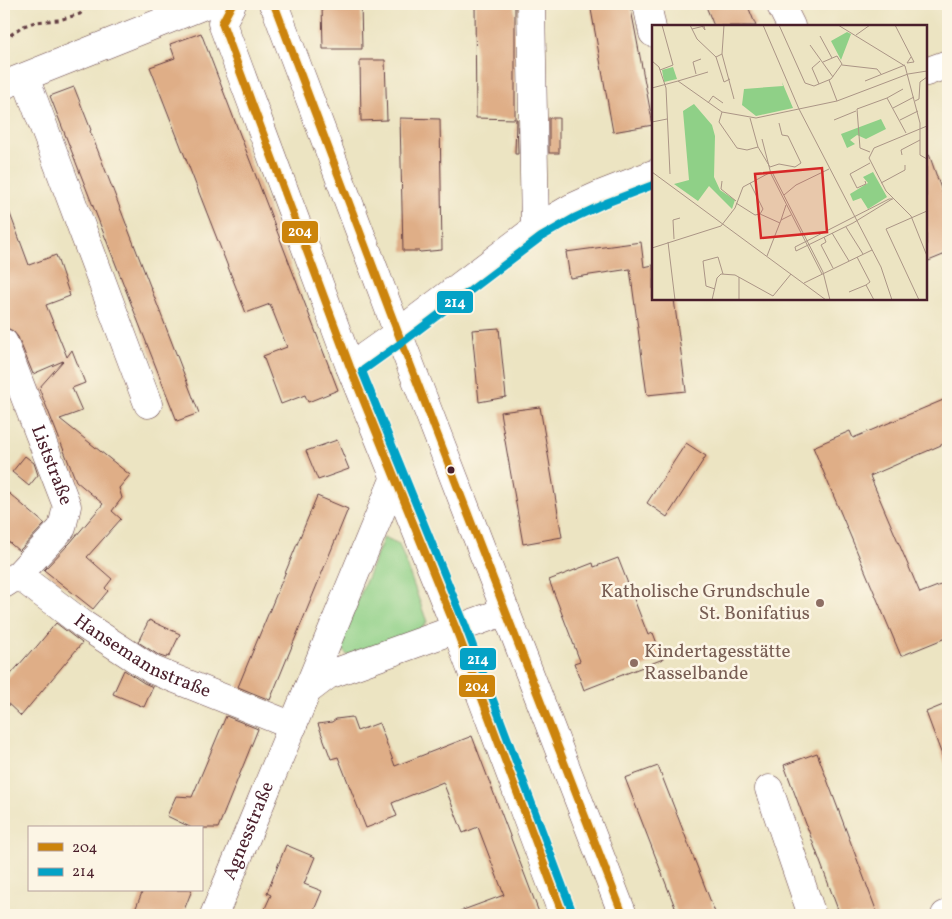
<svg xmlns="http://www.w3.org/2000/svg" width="952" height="919" font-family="Vollkorn,serif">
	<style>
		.green { fill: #8fd087; stroke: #6c7859 }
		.building { fill: #dfae87 }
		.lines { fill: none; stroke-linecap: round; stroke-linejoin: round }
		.minor-casing { stroke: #623d42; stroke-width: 29 }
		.path { stroke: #623d42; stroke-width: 3; stroke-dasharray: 4 4; stroke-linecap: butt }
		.minor { stroke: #fff; stroke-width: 28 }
		.bus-1-casing { stroke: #fcf5e5; stroke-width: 11 }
		.bus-2-casing { stroke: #fcf5e5; stroke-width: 11 }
		.bus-1 { stroke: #cc840b; stroke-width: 8 }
		.bus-2 { stroke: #04a2c6; stroke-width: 8 }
		.bus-dot { fill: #4a1f2b; stroke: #fcf5e5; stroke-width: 2 }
		.education-dot { fill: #8d6e63; stroke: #fcf5e5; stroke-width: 2 }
		.labels { text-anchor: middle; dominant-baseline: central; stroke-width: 5; stroke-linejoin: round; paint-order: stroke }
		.street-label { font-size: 19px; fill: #4a1f2b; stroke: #fcf5e5 }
		.education-label { font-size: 19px; fill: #785e54; stroke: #fcf5e5; text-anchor: end }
		.inset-road { fill: none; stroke: #ab9586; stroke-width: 1 }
		.view { fill: #d62828; fill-opacity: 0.15; stroke: #d62828; stroke-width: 2.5 }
		.inset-edge { fill: none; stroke: #4a1f2b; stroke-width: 2.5 }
		.line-badge { stroke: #fcf5e5; stroke-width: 2 }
		.badge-label { font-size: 14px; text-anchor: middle; font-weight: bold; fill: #fff }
	</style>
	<rect width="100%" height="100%" fill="#fcf5e5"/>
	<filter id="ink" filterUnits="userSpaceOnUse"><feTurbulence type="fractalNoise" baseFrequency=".02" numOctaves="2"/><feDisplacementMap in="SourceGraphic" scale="10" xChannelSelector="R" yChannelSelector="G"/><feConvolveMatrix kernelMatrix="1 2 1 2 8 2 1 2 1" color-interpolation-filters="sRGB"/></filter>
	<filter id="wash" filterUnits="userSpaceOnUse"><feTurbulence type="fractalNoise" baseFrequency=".0096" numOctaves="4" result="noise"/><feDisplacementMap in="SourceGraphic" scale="20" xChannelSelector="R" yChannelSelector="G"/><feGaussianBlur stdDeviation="1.12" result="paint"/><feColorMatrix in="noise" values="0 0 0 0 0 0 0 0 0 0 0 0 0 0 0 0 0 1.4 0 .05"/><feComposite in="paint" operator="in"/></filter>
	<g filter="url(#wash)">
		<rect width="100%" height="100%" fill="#ece4c2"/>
		<!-- green -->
		<path class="green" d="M384,537L399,544L427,622L419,631L347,655L339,646Z"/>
		<g id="blocks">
			<!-- building -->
			<g class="building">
				<path d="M322,4H361L362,49H323Z"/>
				<path d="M475,4H515V119L476,118Z"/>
				<path d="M590,4H630L653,125L613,132Z"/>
				<path d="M705,4H747L756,26H714Z"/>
				<path d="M201,33L338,390L308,402L305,395L281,404L263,356L287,347L270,304L246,313L150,67L175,58L170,44Z"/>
				<path d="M360,60H385L387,120L361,121Z"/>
				<path d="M74,87L91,130L90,131L98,151L199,413L177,421L50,96Z"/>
				<path d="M400,118L440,119L442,250L420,252L419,251H403Z"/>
				<rect x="549" y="118" width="10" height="35"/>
				<path d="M516,119H517L518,154H515Z"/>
				<path d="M926,154H929L948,209V253L926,262Z"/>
				<path d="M4,203H6L29,265L56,255L70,296L46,305L67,357L72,350L85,383L72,388L82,411L60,419L130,475L119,488L122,498L112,511L121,519L87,557L112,579L105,588L108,591L93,609L44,570L70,543L103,504L76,481L39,388L63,361L33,374L18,337L13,331L7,328H4Z"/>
				<path d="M641,242L644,267L653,265V299H674L686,391L647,395L630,269L570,278L566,252Z"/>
				<path d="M499,328L506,397L479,402L472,330Z"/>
				<path d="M948,398V442L870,476L920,593L948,582V637L901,656L813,447L850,431L853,438Z"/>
				<path d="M540,407L562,537L523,544L500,412Z"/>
				<path d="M337,440L349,469L318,480L306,451Z"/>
				<path d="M686,443L706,456L667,517L647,503Z"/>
				<path d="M25,456L34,463L38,475L29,486L12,472Z"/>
				<path d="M4,489L45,524L19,551L4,538Z"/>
				<path d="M317,496L348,509L270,700L238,687Z"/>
				<path d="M618,558L648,635L653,633L663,659L584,690L574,663L580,661L549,580L593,563L594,567Z"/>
				<path d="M149,620L180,634L169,657L167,656L166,658L160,656L138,642Z"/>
				<path d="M56,623L82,643L21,716L4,700V682L32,650L33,651Z"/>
				<path d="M124,670L144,683L153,687L144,707L113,694Z"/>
				<path d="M948,703V766H946L926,712Z"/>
				<path d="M226,716L258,729L218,828H192L167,816L176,796L192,797Z"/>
				<path d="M352,717L357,731L379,723L395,766L472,736L540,915H455V913L504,895L478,827L463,833L443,782L392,803L397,816L366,828L338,757L331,759L318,724L332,722L336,719Z"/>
				<path d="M817,753L878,915H840L784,765Z"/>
				<path d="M658,766L716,915H678L625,778Z"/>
				<path d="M286,845L315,857L304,884L322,891L312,915H262L271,895L267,893Z"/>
				<path d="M143,890H192L182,915H133Z"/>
			</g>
		</g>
	</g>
	<g filter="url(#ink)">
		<use href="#blocks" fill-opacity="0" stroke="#623d42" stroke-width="1"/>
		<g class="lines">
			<defs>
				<g id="minor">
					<path d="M232,4L222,23L350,367L456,629L563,915"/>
					<path d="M273,4H274L398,333L623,915"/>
					<path d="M531,4L535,229"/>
					<path d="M647,4L653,33"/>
					<path d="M780,4L791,26"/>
					<path d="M926,72L948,64"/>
					<path d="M25,77L148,404"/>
					<path d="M4,85L207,4"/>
					<path id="s1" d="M4,343L67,506L62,528L18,575"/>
					<path d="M350,367L398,333L535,229L571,208L602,194L653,174"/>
					<path id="s2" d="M4,584L18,575L84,625L153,670L293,726"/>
					<path d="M307,691L395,477"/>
					<path d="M769,789L812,915"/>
					<path id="s3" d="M214,915L307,691L328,675L506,611"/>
					<path d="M945,915L948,914"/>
				</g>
			</defs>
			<!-- minor casing -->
			<use href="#minor" class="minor-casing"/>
			<!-- path -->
			<path class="path" d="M4,40L21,27L35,22L59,20L80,14L88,4"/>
			<!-- minor -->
			<use href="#minor" class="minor"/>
			<defs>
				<g id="bus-1">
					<path d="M232,4L222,23L350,367L456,629L563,915"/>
					<path d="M273,4H274L398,333L623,915"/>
				</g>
				<path id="bus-2" d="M572,911L465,625L362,371L404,341L541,237L576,217L606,203L653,185"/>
			</defs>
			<!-- bus-1 casing -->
			<use href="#bus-1" class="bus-1-casing"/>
			<!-- bus-2 casing -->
			<use href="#bus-2" class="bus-2-casing"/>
			<!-- bus-1 -->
			<use href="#bus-1" class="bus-1"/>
			<!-- bus-2 -->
			<use href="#bus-2" class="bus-2"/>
		</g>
	</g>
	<!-- markers -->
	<circle class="bus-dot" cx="451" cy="470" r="4.5"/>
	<g class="education-dot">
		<circle cx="820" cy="603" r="5"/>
		<circle cx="634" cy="663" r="5"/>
	</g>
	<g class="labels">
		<!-- street labels -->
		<g class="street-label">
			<text stroke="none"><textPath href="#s1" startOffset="131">Liststraße</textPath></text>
			<text stroke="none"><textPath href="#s2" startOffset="166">Hansemannstraße</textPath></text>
			<text stroke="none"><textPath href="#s3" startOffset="91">Agnesstraße</textPath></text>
		</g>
		<!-- education labels -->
		<g class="education-label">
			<text x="810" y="592">Katholische Grundschule<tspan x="810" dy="22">St. Bonifatius</tspan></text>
			<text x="644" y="652" text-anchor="start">Kindertagesstätte<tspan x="644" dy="22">Rasselbande</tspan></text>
		</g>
	</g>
	<!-- overview -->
	<g transform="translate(652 25)">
		<rect width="275" height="275" fill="#ece4c2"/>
		<path d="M195,7L199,9L189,35L179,16ZM21,42L25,54L12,57L10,45ZM130,57L141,83L104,91L90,80L92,64L131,61ZM42,79L60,100L63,111L62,152L68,165L83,175L80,184L57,161L46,176L22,159L37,155L31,86ZM229,94L234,104L214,114L205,110L198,115L203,119L195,123L189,109ZM221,147L235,172L216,184L209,173L201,176L198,169L216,158L211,152Z" fill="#8fd087"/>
		<path class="inset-road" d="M38,0L45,14L64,32L70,29L72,0M111,0L147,84L229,242L240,275M127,0L153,58L162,61L179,54L190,39L185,31L171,37M186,0L253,41L268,98V130L275,134M243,0L262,37L255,38L259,32M40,4L52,1L53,5L50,1M204,10L218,0M168,11L180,33M158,20L181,52M70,29L82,74M64,32L72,57L78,54M0,36L7,42L14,63L18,149M190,40L225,44L229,49M8,45L21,40L10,0M44,49L41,37L49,34M177,55L185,76M26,56L70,87L104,93L185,76L256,49L275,46M26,56L56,47M213,56L253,40M167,59L160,43L168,36M0,63L26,56M235,73L251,64M263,76L267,74L268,57L275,52M56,78L61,71L71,78M241,83L262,72M70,87L67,97L85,123L95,125L106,122M98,93L106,122L118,142M182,95L204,86M248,95L266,86M0,97L15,94M275,101L222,123L217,133L234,166L259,191L275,231M110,114L119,149L170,249M218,127L208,123L205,84L235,73L254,108M250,130L249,125L268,115M118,142L127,139L143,142L149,138L136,111L130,110L127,98M0,147L174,275M120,147L171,247L178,275M70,156L69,164L84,176M213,156L214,159L205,163L198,149L218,138M98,158L111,184L108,189M229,158L253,145V140M132,170L144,160L177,144M240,174L201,198L144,226L143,222L237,174H241M84,178L103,190L108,189L128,198M129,195L134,180M194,202L211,229M180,208L197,236M172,212L174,217L169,220L181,243M22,214L21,195L28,193M16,217L23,275M0,223L69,201L83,183L91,162L119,147M115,231L129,195L139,190M205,232L218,257L214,260M152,258L220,225M214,260L222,275M63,264L54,261L51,236L66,232L71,249M197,267L214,260M60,275L65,253L69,249L83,250L121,271L139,249M87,275V252M267,275L234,204L275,186"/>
		<path class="view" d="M170,143L175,207L109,213L103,149Z"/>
		<rect width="275" height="275" class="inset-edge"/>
	</g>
	<g class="line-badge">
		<rect x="281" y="220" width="38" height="24" rx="5" fill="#cc840b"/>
		<rect x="436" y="290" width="38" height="24" rx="5" fill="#04a2c6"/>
		<rect x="459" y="647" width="38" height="24" rx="5" fill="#04a2c6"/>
		<rect x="458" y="674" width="38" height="24" rx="5" fill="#cc840b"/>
	</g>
	<g class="badge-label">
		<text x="300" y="236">204</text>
		<text x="455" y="307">214</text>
		<text x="478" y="664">214</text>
		<text x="477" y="691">204</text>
	</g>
	<!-- margin -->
	<rect width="952" height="919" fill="none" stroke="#fcf5e5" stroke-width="20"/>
	<!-- legend -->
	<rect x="28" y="826" width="175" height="65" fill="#fcf5e5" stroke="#b59f9b"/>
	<rect x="38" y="843" width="25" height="8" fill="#cc840b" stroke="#b59f9b"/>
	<text x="72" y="852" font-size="15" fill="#4a1f2b">204</text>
	<rect x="38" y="868" width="25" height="8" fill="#04a2c6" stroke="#b59f9b"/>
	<text x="72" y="876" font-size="15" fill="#4a1f2b">214</text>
</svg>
